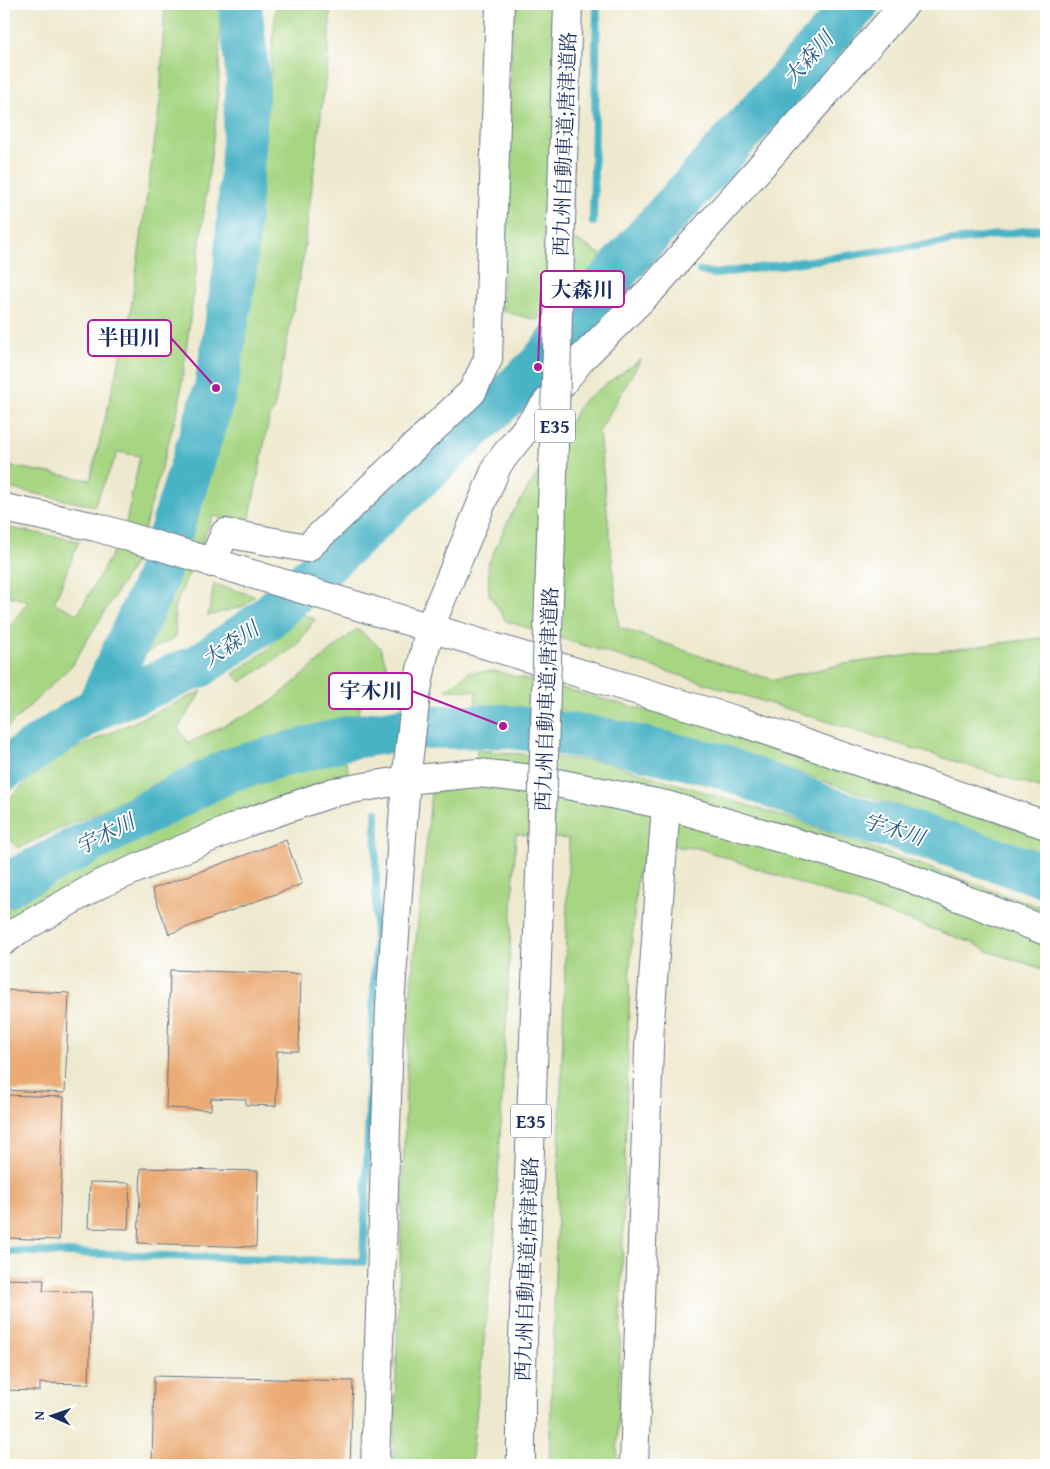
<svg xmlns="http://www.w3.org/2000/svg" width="1050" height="1469" font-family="'Gentium Book Plus','Noto Serif JP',serif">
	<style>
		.green { fill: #a7d683; stroke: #618270 }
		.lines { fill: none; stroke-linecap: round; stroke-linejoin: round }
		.stream { stroke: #49b3c6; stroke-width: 8 }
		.river { stroke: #49b3c6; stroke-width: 44 }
		.building { fill: #ebab75 }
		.street-casing { stroke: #657085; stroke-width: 30 }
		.secondary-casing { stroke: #657085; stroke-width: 30 }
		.highway-casing { stroke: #657085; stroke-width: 30 }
		.street { stroke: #fff; stroke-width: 28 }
		.secondary { stroke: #fff; stroke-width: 28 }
		.highway { stroke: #fff; stroke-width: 28 }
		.highway-bridge-casing { stroke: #657085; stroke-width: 30; stroke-linecap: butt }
		.highway-bridge { stroke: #fff; stroke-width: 28 }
		.labels { text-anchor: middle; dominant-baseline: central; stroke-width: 4; stroke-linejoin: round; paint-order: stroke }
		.shield { fill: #fff; stroke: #5f6d8e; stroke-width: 1 }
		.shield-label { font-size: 19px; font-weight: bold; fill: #1b2f5e }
		.street-label { font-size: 20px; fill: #1b2f5e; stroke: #fff }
		.water-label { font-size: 21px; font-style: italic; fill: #2b5d82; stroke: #fff }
		.leader { fill: none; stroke: #b5179e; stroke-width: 2 }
		.callout-dot { fill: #b5179e; stroke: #fff; stroke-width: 2 }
		.callout { fill: #fff; stroke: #b5179e; stroke-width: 2 }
		.callout-label { font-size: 21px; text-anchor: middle; font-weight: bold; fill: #1b2f5e }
	</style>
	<rect width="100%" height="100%" fill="#fff"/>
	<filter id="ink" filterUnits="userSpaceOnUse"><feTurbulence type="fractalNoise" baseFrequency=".02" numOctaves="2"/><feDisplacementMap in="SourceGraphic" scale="10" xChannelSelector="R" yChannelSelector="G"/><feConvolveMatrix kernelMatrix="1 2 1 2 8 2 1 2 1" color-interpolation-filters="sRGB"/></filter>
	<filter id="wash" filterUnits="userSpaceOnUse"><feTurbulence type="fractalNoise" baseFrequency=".0096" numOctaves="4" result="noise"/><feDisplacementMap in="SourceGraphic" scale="20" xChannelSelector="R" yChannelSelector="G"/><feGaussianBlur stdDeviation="1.12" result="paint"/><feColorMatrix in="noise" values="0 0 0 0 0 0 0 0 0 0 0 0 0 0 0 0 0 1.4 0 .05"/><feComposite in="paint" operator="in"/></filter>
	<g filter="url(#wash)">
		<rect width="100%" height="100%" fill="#eee9ce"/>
		<!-- green -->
		<g class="green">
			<path d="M165,4H221L218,102L179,405L135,562L72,665L4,731V634L28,602L4,594V548L5,544L4,543V527L79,541L54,603L78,614L124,532L140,456L118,452L94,506L4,487V465L90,480L129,322L160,103Z"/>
			<path d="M276,4H331L327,67L303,258L274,409L269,419L249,522L213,516L174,608L176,637L142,655L135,644L166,600L211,476L254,265Z"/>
			<path d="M513,4H576L571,237L604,256L537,320L502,311Z"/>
			<path d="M641,359L599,432L619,627L731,667L774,680L844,664L1046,637V790L506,621L489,594L488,564L510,517L583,401Z"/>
			<path d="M214,584L255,596L244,606L208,616Z"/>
			<path d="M299,613L315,619L296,646L241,682L233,674L267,650Z"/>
			<path d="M357,629L380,647L395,690L362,702L357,718L225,754L18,848L4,834V804L46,762L202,691L178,728L189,743L271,702Z"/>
			<path d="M495,671L725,731L1046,837V857L771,763L603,718L475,709L476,691L446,690L469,672Z"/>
			<path d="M477,750L605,762L779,815L1046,909V970L987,951L973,943L698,848L679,847L652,840L637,875L630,969L617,1465H549L569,839L516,834L495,1234L471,1465H393L409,1004L428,829L431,792L476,782Z"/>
			<path d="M345,760L349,772L233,820L4,931V912L93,854L247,786Z"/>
		</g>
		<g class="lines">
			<!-- stream -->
			<g class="stream">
				<path d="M593,222L597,4"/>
				<path d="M700,271L715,274L1046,228"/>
				<path d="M4,1251L363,1262L376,937V812"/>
			</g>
			<!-- river -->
			<g class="river">
				<path d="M98,707L155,583L216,388L235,271L248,80L240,4"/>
				<path d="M4,769L98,707L199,666L263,622L538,367L626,260L857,4"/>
				<path d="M4,886L229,770L346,738L418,727L503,726L601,739L718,765L827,808L872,823L891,826L1046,876"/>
			</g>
		</g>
		<g id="blocks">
			<!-- building -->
			<g class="building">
				<path d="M286,840L302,884L169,934L152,889Z"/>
				<path d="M170,970L301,974L299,1051H277L276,1106L246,1105V1099L211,1098V1110L166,1108Z"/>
				<path d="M4,990L69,993L65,1093L4,1090Z"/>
				<path d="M4,1095L64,1097L59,1240L4,1238Z"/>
				<path d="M141,1168L258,1171L256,1247L138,1243Z"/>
				<path d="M90,1182L130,1183L128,1229L88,1228Z"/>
				<path d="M4,1279L44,1280L43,1291L92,1292L89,1384L40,1383V1391L4,1390Z"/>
				<path d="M154,1376L353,1381L350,1465H152Z"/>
			</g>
		</g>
	</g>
	<g filter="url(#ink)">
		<use href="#blocks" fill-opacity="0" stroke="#657085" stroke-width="1"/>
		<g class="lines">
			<defs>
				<g id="street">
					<path d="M212,563L225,533L307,548L472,392L488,359L500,4"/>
					<path d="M4,941L17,931L100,884L245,823L334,792L406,780L478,773L542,780L666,805L889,870L1046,931"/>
					<path d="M634,1465L650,1021L666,805"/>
				</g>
				<g id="secondary">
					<path d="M4,508L96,527L735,720L1046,825"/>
					<path d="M375,1465L390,1005L406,780L416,695L429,629L498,464L583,357L654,287L905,4"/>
				</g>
				<path id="highway" d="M521,1465V1394L541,848"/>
			</defs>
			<!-- street casing -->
			<use href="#street" class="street-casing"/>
			<!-- secondary casing -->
			<use href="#secondary" class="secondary-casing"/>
			<!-- highway casing -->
			<use href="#highway" class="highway-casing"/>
			<!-- street -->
			<use href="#street" class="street"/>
			<!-- secondary -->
			<use href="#secondary" class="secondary"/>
			<!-- highway -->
			<use href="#highway" class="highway"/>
			<defs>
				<path id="highway-bridge" d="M541,848L568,4"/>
			</defs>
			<!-- highway-bridge casing -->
			<use href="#highway-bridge" class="highway-bridge-casing"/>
			<!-- highway-bridge -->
			<use href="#highway-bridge" class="highway-bridge"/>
		</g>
	</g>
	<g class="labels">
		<!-- shield labels -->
		<g class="shield">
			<rect x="535" y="409.5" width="40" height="33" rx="4"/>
			<rect x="511" y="1104.5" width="40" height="33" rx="4"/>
		</g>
		<g class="shield-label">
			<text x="555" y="426">E35</text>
			<text x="531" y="1121">E35</text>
		</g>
		<!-- street labels -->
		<g class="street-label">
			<text transform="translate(564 144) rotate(-88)">西九州自動車道;唐津道路</text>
			<text transform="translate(546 699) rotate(-88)">西九州自動車道;唐津道路</text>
			<text transform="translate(526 1269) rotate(-88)">西九州自動車道;唐津道路</text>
		</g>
		<!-- water labels -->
		<g class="water-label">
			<text transform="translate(808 58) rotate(-48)">大森川</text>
			<text transform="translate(230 644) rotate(-34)">大森川</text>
			<text transform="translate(894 829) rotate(17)">宇木川</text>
			<text transform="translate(105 834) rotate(-27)">宇木川</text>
		</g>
	</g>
	<!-- callouts -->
	<path class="leader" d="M538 367L541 289M216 388L171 338M503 726L412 691"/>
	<g class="callout-dot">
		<circle cx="538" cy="367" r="5"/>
		<circle cx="216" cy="388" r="5"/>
		<circle cx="503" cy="726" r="5"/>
	</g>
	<g class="callout">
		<rect x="541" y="271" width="83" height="36" rx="5"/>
		<rect x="88" y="320" width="83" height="36" rx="5"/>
		<rect x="329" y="673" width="83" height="36" rx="5"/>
	</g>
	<g class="callout-label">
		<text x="582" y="297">大森川</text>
		<text x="129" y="345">半田川</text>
		<text x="371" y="698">宇木川</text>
	</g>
	<!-- margin -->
	<rect width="1050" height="1469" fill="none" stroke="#fff" stroke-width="20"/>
	<!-- north arrow -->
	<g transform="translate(52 1416) rotate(272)" stroke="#ffffff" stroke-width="4" paint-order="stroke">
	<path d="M0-4L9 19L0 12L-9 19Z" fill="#1b2f5e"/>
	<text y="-8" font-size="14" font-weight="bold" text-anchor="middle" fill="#1b2f5e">N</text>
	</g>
</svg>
